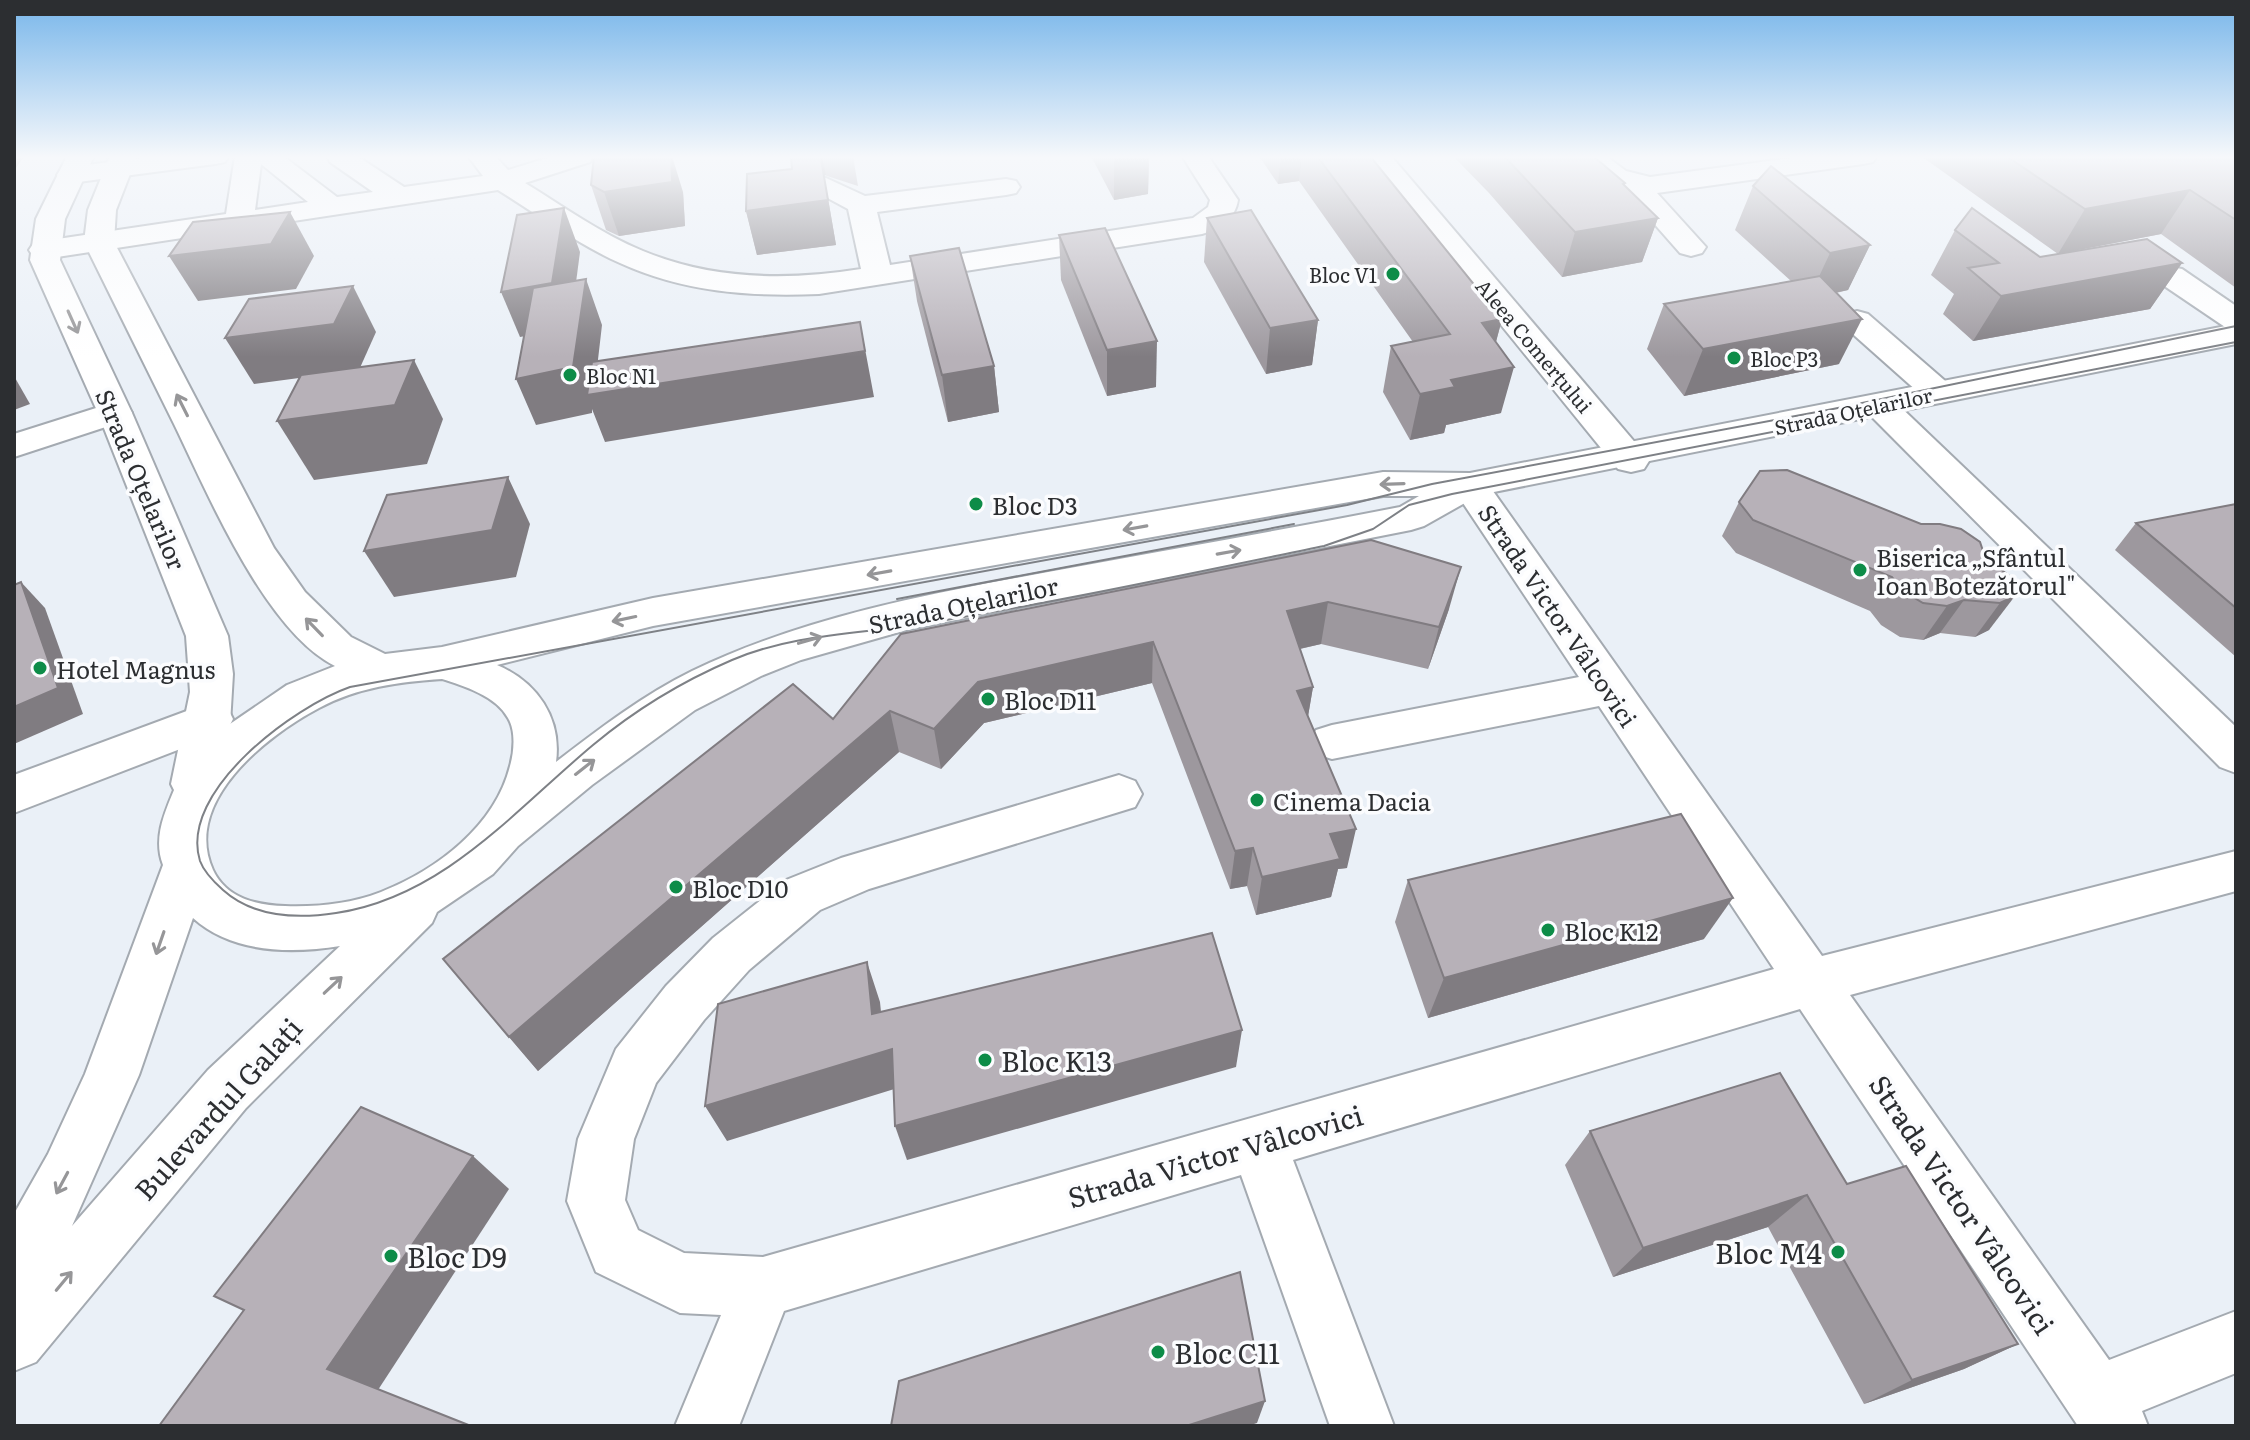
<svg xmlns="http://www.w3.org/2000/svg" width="2250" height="1440" font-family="Literata,serif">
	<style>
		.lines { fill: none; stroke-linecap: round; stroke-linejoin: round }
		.minor-casing { stroke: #a4aab1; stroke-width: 4 }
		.major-casing { stroke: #a4aab1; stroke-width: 4 }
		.minor { fill: #fff; fill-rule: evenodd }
		.major { fill: #fff; fill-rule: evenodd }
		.tram { stroke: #7e8186; stroke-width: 2 }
		.wall { fill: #9d989e }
		.shaded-wall { fill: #807c81 }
		.building { fill: #b7b1b8; stroke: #807c81; stroke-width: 2 }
		.oneway { stroke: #969698 }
		.poi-dot { fill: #0d8c48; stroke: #fbfcfe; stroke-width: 3 }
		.labels { text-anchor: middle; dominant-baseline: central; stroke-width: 7; stroke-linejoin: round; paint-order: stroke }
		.far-poi-label { font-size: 20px; fill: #2c2e31; stroke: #fbfcfe; text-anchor: start }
		.far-street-label { font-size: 20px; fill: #2c2e31; stroke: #fbfcfe }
		.street-label { font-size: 24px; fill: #2c2e31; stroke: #fbfcfe }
		.poi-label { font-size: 24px; fill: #2c2e31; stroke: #fbfcfe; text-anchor: start }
		.near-poi-label { font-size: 28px; fill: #2c2e31; stroke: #fbfcfe; text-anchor: start }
		.near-street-label { font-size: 28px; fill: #2c2e31; stroke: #fbfcfe }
	</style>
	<rect width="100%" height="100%" fill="#eaf0f7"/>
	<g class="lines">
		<defs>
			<g id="minor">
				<path d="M156,156H229L225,162L215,164L71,183L61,181L57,175L61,169L71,167Z"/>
				<path d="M235,156H283L337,197L373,192L330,162L327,156H357L404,187L483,176L468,156H495L508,170L554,156H593L590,162L525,183C563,206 601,234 643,251C713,280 787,281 861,269L848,209L822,195L782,200L772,198L768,192L772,186L826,178L865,196L1006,179L1016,181L1020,187L1016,193L1006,195L877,212L890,265L1193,218L1208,207L1210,200L1182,156H1208L1238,200C1235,219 1220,229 1202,234L819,294C751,297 683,292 620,263C577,244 538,215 498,190L44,259L33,256L29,250L33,244L44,241L226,214ZM261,164L308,202L255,210Z"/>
				<path d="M1364,156H1391L1644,453L1649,461L1644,469L1631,472L1618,469Z"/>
				<path d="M1575,156H1606L1626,171L1650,177L1806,156H1877L1873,162L1863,164L1657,193L1706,247L1702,253L1691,256L1680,253L1621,186L1606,183Z"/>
				<path d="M2171,267L2182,269L2236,306V330L2225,327L2160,283L2156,276L2160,269Z"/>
				<path d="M1857,311L1868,314L1951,386L1956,393L1951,400L1939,403L1927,400L1846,328L1841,321L1846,314Z"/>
				<path d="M1879,395L1891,398L2236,727V773L2220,767L1867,412L1862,405L1867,398Z"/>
				<path d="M115,402L127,406L132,413L127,420L14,457V434Z"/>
				<path d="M1470,473L1483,477L1822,956L2236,851V891L1850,995L2109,1360L2236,1311V1373L2142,1411L2148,1426H2078L1800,1009L1293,1160L1394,1426H1330L1241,1175L784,1311L739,1426H675L721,1315L680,1313L596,1272L567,1201L578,1139L616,1049L666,986L713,938L786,880L841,858L1119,775L1135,781L1142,794L1135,807L869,889L820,910L749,970L704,1020L656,1083L634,1139L625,1200L638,1230L684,1253L763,1257L1774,969L1599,706L1332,759L1316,754L1310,742L1316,730L1332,725L1579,677L1451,485L1457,477Z"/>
				<path d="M211,702L227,707L233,719L227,731L14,813V775Z"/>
			</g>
			<path id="major" d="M67,156H94L65,219L60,260L132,413L228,636L233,674L230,724L287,685L335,666C265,631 208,494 174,424C144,363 114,303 84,242L88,210L110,156H137L116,210L114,242L274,548L305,592L351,637L385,654L442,647L653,598L1383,472L1470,473L2236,324V344L1479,495L1424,526L1411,530L910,629L801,660L761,676L695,710L592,785L518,846L493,874L437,912L432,923L246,1108L36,1362L14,1371V1214L48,1154L85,1074L163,865C153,839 164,814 174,790L171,784L190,692L186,636L98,413L30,260L36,219ZM1383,496H1419L1400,507C1283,530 1166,550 1048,572C928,594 804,617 692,671C643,695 599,729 556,762C562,718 537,682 497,665L653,626ZM442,679C464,686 496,696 508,718C516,731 514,752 510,766C495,826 437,870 381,892C350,904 317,907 285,906C257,905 227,899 213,870C182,802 266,736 319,708C358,687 399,682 442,679ZM193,918C232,953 290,954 340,946L208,1070L72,1226L139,1075Z"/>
		</defs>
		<!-- minor casing -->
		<use href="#minor" class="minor-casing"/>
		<!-- major casing -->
		<use href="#major" class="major-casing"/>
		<!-- minor -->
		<use href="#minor" class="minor"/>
		<!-- major -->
		<use href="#major" class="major"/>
		<!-- tram -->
		<g class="tram">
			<path d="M2236,326L1833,409L1432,484L1347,505L350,687C295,706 178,791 200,861C204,872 214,882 223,890C253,917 297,919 336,913C443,897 514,811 593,745C635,710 683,681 732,660C795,633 863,634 929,623C1061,601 1193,573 1324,546L1373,529L1409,505L1452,494L2236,342"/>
			<path d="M897,599L1294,524"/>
		</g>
	</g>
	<!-- wall -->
	<g class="wall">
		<path d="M793,156H853L858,186L824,175L836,245L757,255L746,211L792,169Z"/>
		<path d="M1091,156H1149L1148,194L1114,200Z"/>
		<path d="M1259,156H1370L1502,319L1496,342L1501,413L1446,425L1444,433L1410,440L1383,392L1391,346L1413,342L1299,181L1278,184Z"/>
		<path d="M1453,156H1593L1625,183V186L1658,218L1642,262L1562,277L1489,193Z"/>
		<path d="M1921,156H2236V288L2161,234L2068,252L2182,263L2150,309L1973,341L1943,314L1954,294L1931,275L1955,230L2040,257L2058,254Z"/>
		<path d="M591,185L683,192L685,226L619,236L606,230Z"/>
		<path d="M1753,186L1870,245L1848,290L1836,293L1839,364L1684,396L1647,349L1664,304L1791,281L1735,230Z"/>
		<path d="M1207,218L1318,320L1312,365L1266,374L1204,262Z"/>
		<path d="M1059,235L1156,387L1107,396L1061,280Z"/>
		<path d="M910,256L994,366L999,412L948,422L917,301Z"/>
		<path d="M1739,502L1985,557L2012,578L1989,630L1975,637L1940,633L1923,640L1900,637L1881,625L1870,611L1736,553L1722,536Z"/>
		<path d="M2236,504V657L2115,550L2136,523Z"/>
		<path d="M1371,540L1449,609L1428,669L1321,644L1300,649L1313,687L1308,716L1347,868L1338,869L1331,897L1256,915L1247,886L1230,889L1152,683L984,723L941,769L899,752L538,1071L443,959L833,719Z"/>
		<path d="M1408,880L1704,939L1428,1018L1395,922Z"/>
		<path d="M1590,1131L1847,1184L2018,1344L1964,1369L1864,1404L1768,1227L1613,1277L1565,1165Z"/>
	</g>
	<!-- shaded-wall -->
	<g class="shaded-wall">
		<path d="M14,156H24L14,171Z"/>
		<path d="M671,156H672L683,192L685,226L619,236L604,192Z"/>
		<path d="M793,156H822L826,175H824L836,245L757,255L746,211L798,179Z"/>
		<path d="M1121,156H1149L1148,194L1114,200V157Z"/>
		<path d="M1281,156H1302L1299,181L1278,184Z"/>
		<path d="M1625,183L1612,226L1658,218L1642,262L1562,277L1575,232L1623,184Z"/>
		<path d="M2190,190L2161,234L2058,254L2085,209Z"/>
		<path d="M564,208L580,252L570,328L520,337L501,292Z"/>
		<path d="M290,212L314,256L296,289L198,301L169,256Z"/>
		<path d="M1870,245L1848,290L1809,298L1830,253Z"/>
		<path d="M2182,263L2150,309L1973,341L2001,296Z"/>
		<path d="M586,279L602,325L594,394L860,322L874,397L605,442L592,409V413L536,425L516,379Z"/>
		<path d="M353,286L376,332L359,370L254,384L225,338Z"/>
		<path d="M1502,319L1490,364L1482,323Z"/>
		<path d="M1862,319L1839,364L1684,396L1703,349Z"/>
		<path d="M1318,320L1312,365L1266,374L1270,328Z"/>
		<path d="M1157,341L1156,387L1107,396V350Z"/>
		<path d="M414,360L443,419L427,464L314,480L277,421Z"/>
		<path d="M994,366L999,412L948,422L942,375Z"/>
		<path d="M1514,367L1501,413L1446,425L1444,433L1410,440L1420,394L1451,380Z"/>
		<path d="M14,376L30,404L14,410Z"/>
		<path d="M508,477L530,524L516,577L394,597L364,551Z"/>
		<path d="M1461,567L1449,609L1428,669L1439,627Z"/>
		<path d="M21,582L45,608L83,714L14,744V707Z"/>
		<path d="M2015,596L1989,630L1975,637L2000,603Z"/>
		<path d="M1964,600L1940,633L1923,640L1947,606Z"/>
		<path d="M1328,602L1321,644L1281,653L1287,611Z"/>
		<path d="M1153,642L1152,683L984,723L941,769L934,729L978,682Z"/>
		<path d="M1313,687L1306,728L1297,691Z"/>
		<path d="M890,711L899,752L538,1071L509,1037Z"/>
		<path d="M1356,829L1347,868L1338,869L1331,897L1256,915L1262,877L1330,834Z"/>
		<path d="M1253,848L1247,886L1230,889L1235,851Z"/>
		<path d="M1733,898L1704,939L1428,1018L1444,978Z"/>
		<path d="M867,962L880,1002L885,1051L892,1049L904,1086L727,1141L705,1106L872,1014Z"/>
		<path d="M1242,1030L1236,1067L907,1160L895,1126Z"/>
		<path d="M473,1156L509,1189L376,1393L327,1369Z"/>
		<path d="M1807,1195L1768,1227L1613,1277L1643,1248Z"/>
		<path d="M2018,1344L1964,1369L1864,1404L1912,1380Z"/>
		<path d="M1265,1401L1257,1423L1248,1426H1186Z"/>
	</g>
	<!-- building -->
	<g class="building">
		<path d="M594,156H671L672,182L604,192L591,185Z"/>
		<path d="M805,156H815L821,159L828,200L746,211L747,174L792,169L791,157Z"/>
		<path d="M1317,156H1370L1502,319L1482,323L1514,367L1451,380L1455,387L1420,394L1391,346L1450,334Z"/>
		<path d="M1504,156H1593L1625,183L1623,184L1658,218L1575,232Z"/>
		<path d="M2006,156H2236V220L2190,190L2085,209Z"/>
		<path d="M1771,166L1870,245L1830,253L1753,186Z"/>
		<path d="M564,208L552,283L501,292L517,215Z"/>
		<path d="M1972,208L2040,257L2147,239L2182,263L2001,296L1968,268L1999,263L1955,230Z"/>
		<path d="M1251,210L1318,320L1270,328L1207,218Z"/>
		<path d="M290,212L271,244L169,256L193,222Z"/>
		<path d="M1105,228L1157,341L1107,350L1059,235Z"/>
		<path d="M959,248L994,366L942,375L910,256Z"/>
		<path d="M1820,276L1862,319L1703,349L1664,304Z"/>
		<path d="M586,279L573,367L516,379L533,288Z"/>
		<path d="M353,286L334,324L225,338L249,299Z"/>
		<path d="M860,322L865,351L587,395L592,362Z"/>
		<path d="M414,360L395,405L277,421L301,375Z"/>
		<path d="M1787,470L1921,524H1940L1961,529L1980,542L1985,557L2012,578L2015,596L2000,603L1964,600L1947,606L1923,603L1903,591L1892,577L1753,520L1739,502L1760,471Z"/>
		<path d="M508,477L492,530L364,551L387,495Z"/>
		<path d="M2236,504V608L2136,523Z"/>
		<path d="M1371,540L1461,567L1439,627L1328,602L1287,611L1313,687L1297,691L1356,829L1330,834L1340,859L1262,877L1253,848L1235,851L1153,642L978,682L934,729L890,711L509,1037L443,959L793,684L833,719L901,634Z"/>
		<path d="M21,582L58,688L14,707V585Z"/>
		<path d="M1681,814L1733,898L1444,978L1408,880Z"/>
		<path d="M1212,933L1242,1030L895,1126L892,1049L705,1106L718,1004L867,962L872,1014Z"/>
		<path d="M1780,1073L1847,1184L1906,1166L2018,1344L1912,1380L1807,1195L1643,1248L1590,1131Z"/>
		<path d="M361,1107L473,1156L327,1369L471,1426H159L244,1310L214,1296Z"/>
		<path d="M1240,1272L1265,1401L1186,1426H891L899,1381Z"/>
	</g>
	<!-- one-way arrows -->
	<defs><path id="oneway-shaft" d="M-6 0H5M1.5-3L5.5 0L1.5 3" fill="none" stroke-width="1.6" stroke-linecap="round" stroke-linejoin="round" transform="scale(2)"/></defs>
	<g class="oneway">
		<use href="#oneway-shaft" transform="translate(73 322) rotate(66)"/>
		<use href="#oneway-shaft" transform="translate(182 405) rotate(-117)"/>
		<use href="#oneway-shaft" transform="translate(1392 484) rotate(178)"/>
		<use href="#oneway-shaft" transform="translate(1135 528) rotate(170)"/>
		<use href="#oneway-shaft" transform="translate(1229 552) rotate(-10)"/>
		<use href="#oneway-shaft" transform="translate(879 573) rotate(170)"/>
		<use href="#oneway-shaft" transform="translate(624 619) rotate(168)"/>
		<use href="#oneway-shaft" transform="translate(314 627) rotate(-134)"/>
		<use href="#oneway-shaft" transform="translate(810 640) rotate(-16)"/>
		<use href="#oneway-shaft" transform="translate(585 767) rotate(-38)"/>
		<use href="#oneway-shaft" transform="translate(160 943) rotate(109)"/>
		<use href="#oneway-shaft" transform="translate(333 985) rotate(-43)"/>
		<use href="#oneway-shaft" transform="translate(62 1183) rotate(118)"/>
		<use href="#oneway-shaft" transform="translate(64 1281) rotate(-50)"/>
	</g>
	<!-- sky -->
	<linearGradient id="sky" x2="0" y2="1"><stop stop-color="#78b6ea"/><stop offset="0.44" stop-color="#f6f8fb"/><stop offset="1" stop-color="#f6f8fb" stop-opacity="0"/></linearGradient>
	<rect width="2250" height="357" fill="url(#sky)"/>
	<!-- markers -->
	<g class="poi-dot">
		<circle cx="1393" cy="274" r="8"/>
		<circle cx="1734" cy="358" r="8"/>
		<circle cx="570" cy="375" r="8"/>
		<circle cx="976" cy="504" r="8"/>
		<circle cx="1860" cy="570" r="8"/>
		<circle cx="40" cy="668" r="8"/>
		<circle cx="988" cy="699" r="8"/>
		<circle cx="1257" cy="800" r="8"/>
		<circle cx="676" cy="887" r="8"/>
		<circle cx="1548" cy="930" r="8"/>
		<circle cx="985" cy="1060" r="8"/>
		<circle cx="1838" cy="1252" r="8"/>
		<circle cx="391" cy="1256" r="8"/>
		<circle cx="1158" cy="1352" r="8"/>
	</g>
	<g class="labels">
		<!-- far-poi labels -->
		<g class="far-poi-label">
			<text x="1377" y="274" text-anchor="end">Bloc V1</text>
			<text x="1750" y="358">Bloc P3</text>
			<text x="586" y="375">Bloc N1</text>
		</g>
		<!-- far-street labels -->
		<g class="far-street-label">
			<text transform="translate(1535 345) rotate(50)">Aleea Comerțului</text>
			<text transform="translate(1853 410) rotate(-12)">Strada Oțelarilor</text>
		</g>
		<!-- street labels -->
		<g class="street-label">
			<text transform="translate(142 479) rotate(67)">Strada Oțelarilor</text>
			<text transform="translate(963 604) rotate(-12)">Strada Oțelarilor</text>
			<text transform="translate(1559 615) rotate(56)">Strada Victor Vâlcovici</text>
		</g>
		<!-- poi labels -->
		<g class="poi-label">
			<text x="992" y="504">Bloc D3</text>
			<text x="1876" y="556">Biserica „Sfântul<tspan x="1876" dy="28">Ioan Botezătorul"</tspan></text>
			<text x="56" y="668">Hotel Magnus</text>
			<text x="1004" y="699">Bloc D11</text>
			<text x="1273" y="800">Cinema Dacia</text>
			<text x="692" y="887">Bloc D10</text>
			<text x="1564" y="930">Bloc K12</text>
		</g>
		<!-- near-poi labels -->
		<g class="near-poi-label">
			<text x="1001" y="1060">Bloc K13</text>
			<text x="1822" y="1252" text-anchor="end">Bloc M4</text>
			<text x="407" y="1256">Bloc D9</text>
			<text x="1174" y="1352">Bloc C11</text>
		</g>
		<!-- near-street labels -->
		<g class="near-street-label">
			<text transform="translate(217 1108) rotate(-48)">Bulevardul Galați</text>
			<text transform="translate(1215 1155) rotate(-16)">Strada Victor Vâlcovici</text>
			<text transform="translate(1963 1204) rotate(56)">Strada Victor Vâlcovici</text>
		</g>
	</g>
	<!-- border -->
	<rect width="2250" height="1440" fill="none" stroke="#2c2e31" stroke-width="32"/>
</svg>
